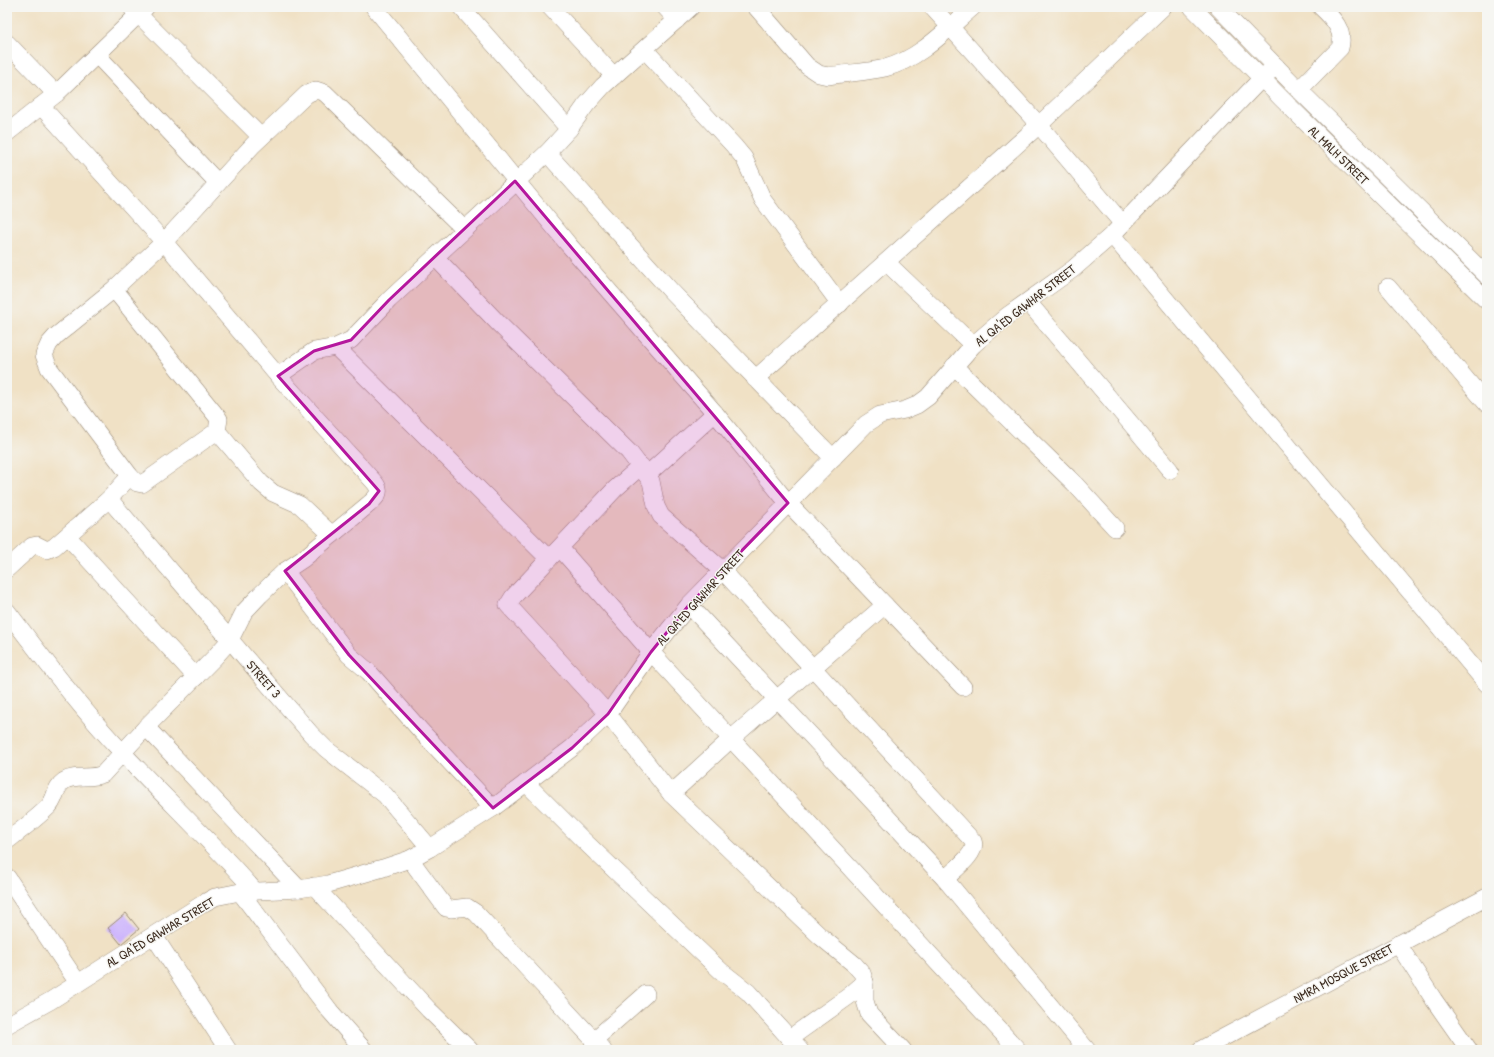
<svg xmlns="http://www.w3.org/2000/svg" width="1494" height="1057" font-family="'Patrick Hand',sans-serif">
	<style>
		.building { fill: #ccb3fd }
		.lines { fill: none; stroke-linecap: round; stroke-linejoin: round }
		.minor-casing { stroke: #968672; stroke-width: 18 }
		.minor { stroke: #fff; stroke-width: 17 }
		.marked { fill: #b5179e; fill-opacity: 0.2; stroke: #b5179e; stroke-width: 3; stroke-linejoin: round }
		.labels { text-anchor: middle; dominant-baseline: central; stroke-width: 3; stroke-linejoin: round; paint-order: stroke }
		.street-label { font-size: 13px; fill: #3b2a1e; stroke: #f6f6f2 }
	</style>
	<rect width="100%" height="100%" fill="#f6f6f2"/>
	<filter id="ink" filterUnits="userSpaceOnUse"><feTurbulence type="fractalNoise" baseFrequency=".025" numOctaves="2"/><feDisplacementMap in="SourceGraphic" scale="8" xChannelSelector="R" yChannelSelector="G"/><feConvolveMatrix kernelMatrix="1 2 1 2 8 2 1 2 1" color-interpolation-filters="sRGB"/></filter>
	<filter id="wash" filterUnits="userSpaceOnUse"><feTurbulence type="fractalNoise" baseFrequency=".012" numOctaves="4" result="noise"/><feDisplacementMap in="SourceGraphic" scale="16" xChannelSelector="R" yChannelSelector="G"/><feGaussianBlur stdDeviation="0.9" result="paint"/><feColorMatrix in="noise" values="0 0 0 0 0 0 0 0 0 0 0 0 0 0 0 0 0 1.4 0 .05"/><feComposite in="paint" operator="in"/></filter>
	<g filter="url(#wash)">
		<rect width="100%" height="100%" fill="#f0e1c5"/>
		<g id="blocks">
			<!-- building -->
			<path class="building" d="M126,913L139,929L121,944L108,928Z"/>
		</g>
	</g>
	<g filter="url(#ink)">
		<use href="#blocks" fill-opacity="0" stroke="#968672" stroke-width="1"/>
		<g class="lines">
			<defs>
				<g id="minor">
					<path d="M131,7L261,137"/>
					<path d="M374,7L568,244L715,413L788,503L963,687"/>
					<path d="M461,7L569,129"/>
					<path d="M550,7L614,76"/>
					<path d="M665,7L677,20"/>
					<path d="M756,7L807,66L819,74L828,76C847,73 867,72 885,68C920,59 947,29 973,7"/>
					<path d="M932,7L1039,125L1122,223"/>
					<path d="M1192,7L1281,98L1487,301"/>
					<path d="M1218,7L1299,90L1487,276"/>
					<path d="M7,43L56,94"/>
					<path d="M645,50L734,146L744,158L763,200L840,304"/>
					<path d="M97,55L218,183"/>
					<path d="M1299,90L1340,48C1345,31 1333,18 1321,7"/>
					<path d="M7,133L56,94L146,7"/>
					<path d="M547,153L671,291L833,458"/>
					<path d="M1112,235L1487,684"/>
					<path d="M435,257L498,323L629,452L651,481L656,506L661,516L722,570L973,841C978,853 954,870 945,879"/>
					<path d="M887,263L973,345"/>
					<path d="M1388,287L1487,404"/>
					<path d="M114,289L219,419L217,431L142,484L137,483L130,476L49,368L44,355L49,344L56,336L114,289L164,242L253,145L307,94L316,90L325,93L464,229"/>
					<path d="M1028,302L1170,470"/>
					<path d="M336,347L549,559"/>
					<path d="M954,366L1074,483L1115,528"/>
					<path d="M278,376L314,351L336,347L351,340L389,300L547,153L569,129L586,105L603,86L691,7"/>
					<path d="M755,379L1039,125L1163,7"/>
					<path d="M217,431L261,483L273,493L300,505L332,535"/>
					<path d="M641,466L615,489L513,597L508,605L608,714L671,794L821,937L854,964L862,973L865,982V1001L869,1014L903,1050"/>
					<path d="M648,474L715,413"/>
					<path d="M109,499L311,734L326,749L385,795L430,848"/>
					<path d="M68,537L196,677"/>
					<path d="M560,548L651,652L1018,1050"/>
					<path d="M7,569L32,546L37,545L47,550L54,547L109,499L130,476"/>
					<path d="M285,571L349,655L369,672L421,731L493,808"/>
					<path d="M689,605L945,879L1087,1050"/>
					<path d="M7,611C44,659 80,708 122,752C166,799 212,842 254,890"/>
					<path d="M146,727L299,889"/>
					<path d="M526,783L582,839L721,971L748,992L800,1050"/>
					<path d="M671,794L732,738L885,605"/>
					<path d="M7,841C21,830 36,819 48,807C56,800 54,788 64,781C76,774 90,780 103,774L146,727L214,658L230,640L244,612L260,595L285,571L303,559L369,504C377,497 382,492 375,483L278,376L164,242L41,106"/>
					<path d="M410,859L446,908L451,909L467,907L476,913L603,1050"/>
					<path d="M7,877L78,983"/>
					<path d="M314,886L429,1010L470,1050"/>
					<path d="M240,892L330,1011L364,1050"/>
					<path d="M154,936L228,1050"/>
					<path d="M1398,944L1434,1000L1469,1050"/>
					<path d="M7,1025L50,1001L204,903L215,897L240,892L299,889L328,884L383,868L410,859L430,848L493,808L572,748L608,714L651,652L689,605L866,424L880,415L905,410L917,405L928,397L973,345L1007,316L1073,269L1112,235L1262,78L1276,66"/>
					<path d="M790,1038L849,996L865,982"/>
					<path d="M593,1041L646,994"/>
					<path d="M1200,1050L1487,897"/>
				</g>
			</defs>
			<!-- minor casing -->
			<use href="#minor" class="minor-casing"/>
			<!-- minor -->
			<use href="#minor" class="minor"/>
		</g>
	</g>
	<!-- marked area -->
	<path class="marked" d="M515,181L788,503L689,605L651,652L608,714L572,748L493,808L349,655L285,571L369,504L379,491L278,376L314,351L351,340L389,300Z"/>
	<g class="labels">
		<!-- street labels -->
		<g class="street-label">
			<text transform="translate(1339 155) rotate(44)">AL MALH STREET</text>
			<text transform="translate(1025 305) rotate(-38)">AL QA'ED GAWHAR STREET</text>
			<text transform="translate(700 597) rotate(-48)">AL QA'ED GAWHAR STREET</text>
			<text transform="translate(264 679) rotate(49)">STREET 3</text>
			<text transform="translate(160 932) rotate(-31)">AL QA'ED GAWHAR STREET</text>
			<text transform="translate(1343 973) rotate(-28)">NMRA MOSQUE STREET</text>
		</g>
	</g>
	<!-- margin -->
	<rect width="1494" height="1057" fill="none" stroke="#f6f6f2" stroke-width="24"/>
</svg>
